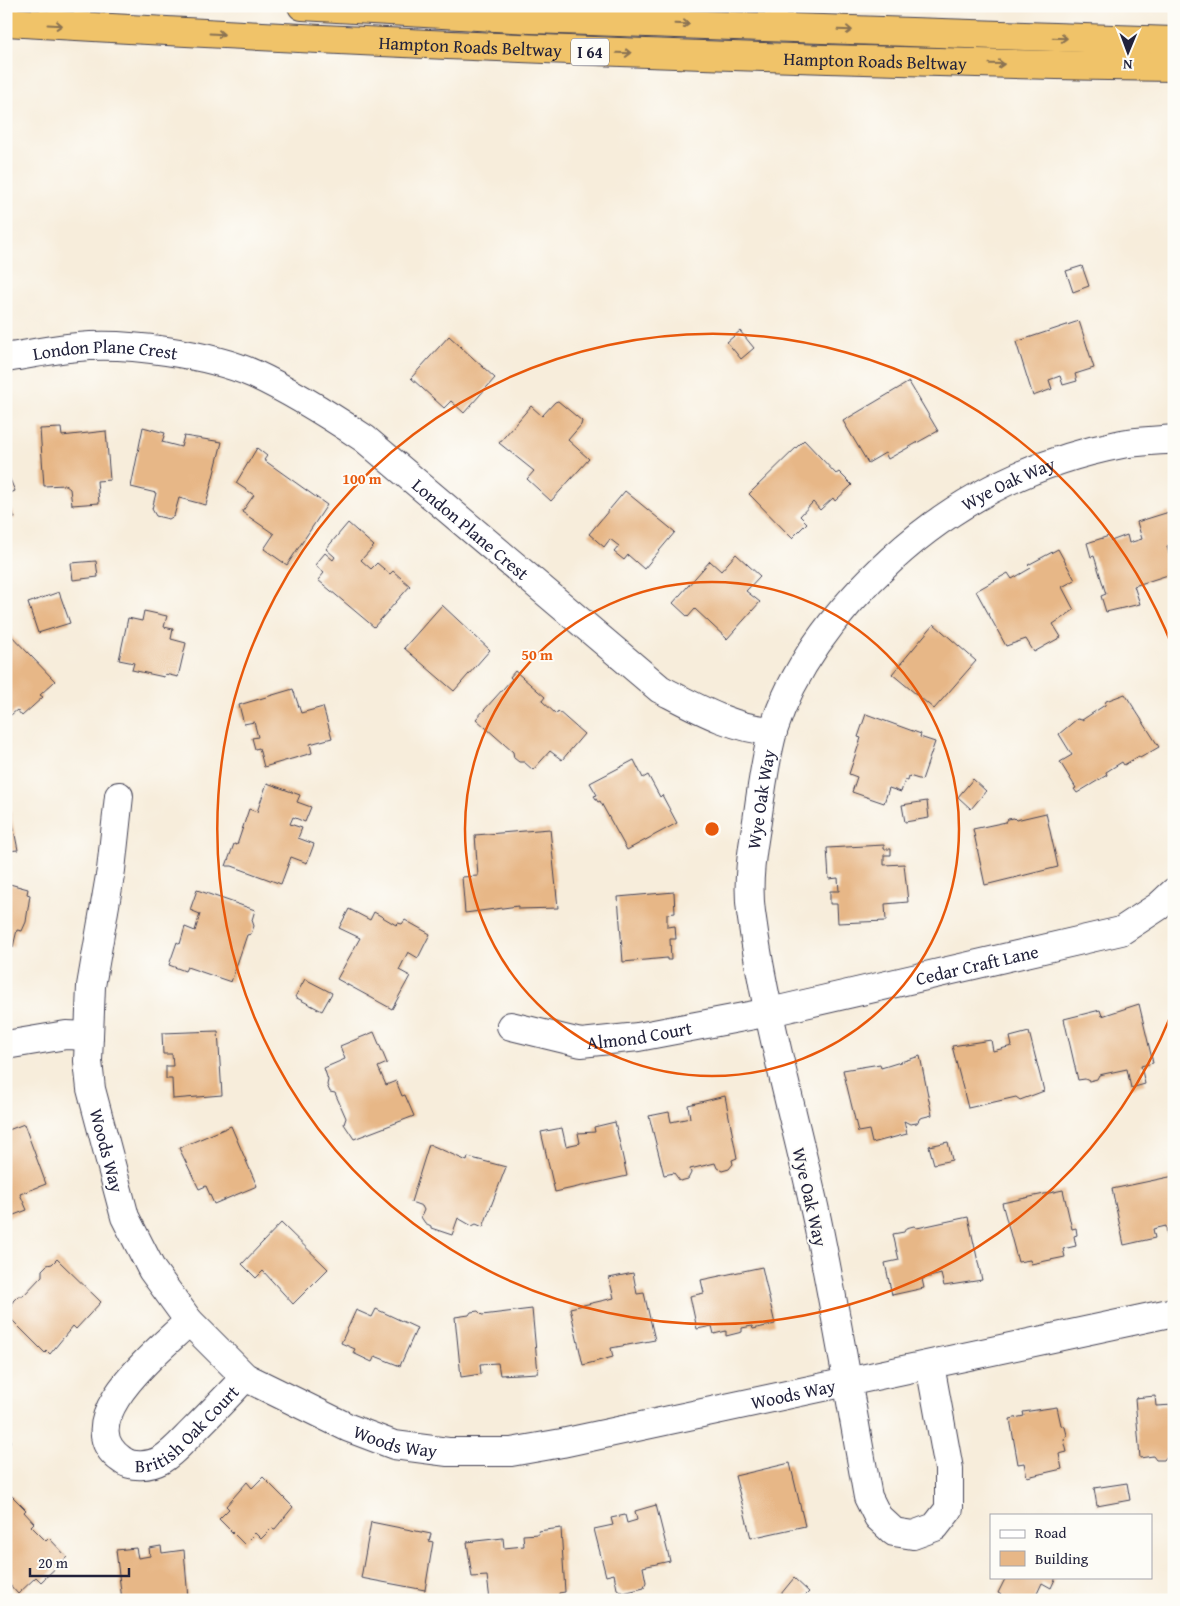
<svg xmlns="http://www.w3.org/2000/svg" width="1180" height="1606" font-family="'Gentium Book Plus',serif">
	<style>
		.building { fill: #e7b787 }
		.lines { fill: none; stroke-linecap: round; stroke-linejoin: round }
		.street-casing { stroke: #424053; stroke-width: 30 }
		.highway-casing { stroke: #424053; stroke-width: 30 }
		.street { stroke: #fff; stroke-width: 28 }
		.highway { stroke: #f0c369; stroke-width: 28 }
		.oneway { stroke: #897252 }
		.ring { fill: none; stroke: #e8590c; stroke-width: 2.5 }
		.labels { text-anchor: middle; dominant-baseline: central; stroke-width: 4; stroke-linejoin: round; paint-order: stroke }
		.shield { fill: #fdfcf7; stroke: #646373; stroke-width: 1 }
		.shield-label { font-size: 16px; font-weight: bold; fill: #22223b }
		.street-label { font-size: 18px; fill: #22223b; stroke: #fdfcf7 }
		.centre { fill: #e8590c; stroke: #fdfcf7; stroke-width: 2.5 }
		.ring-label { font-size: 15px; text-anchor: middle; font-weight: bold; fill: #e8590c; stroke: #fdfcf7; stroke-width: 4; stroke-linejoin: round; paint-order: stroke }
	</style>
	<rect width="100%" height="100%" fill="#fdfcf7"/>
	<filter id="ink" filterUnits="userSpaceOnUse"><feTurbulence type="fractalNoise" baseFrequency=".02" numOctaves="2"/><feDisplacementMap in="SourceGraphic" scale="10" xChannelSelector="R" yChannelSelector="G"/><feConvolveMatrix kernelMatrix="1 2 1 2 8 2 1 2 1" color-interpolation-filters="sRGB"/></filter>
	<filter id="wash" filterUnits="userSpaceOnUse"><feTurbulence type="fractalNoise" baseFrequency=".0096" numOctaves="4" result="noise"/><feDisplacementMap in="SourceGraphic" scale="20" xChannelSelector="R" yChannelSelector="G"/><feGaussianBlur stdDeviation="1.12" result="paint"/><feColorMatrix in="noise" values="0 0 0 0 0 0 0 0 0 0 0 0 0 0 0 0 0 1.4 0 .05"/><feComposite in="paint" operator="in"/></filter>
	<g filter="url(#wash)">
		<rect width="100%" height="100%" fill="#f7eddb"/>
		<g id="blocks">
			<!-- building -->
			<g class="building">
				<path d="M1082,266L1089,286L1073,292L1066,271Z"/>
				<path d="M1079,321L1094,368L1075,374L1077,381L1063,385L1060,376L1049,380L1052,389L1033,396L1016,342Z"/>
				<path d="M740,331L754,348L741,359L727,342Z"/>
				<path d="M449,336L495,378L464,413L451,401L444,408L411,378Z"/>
				<path d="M909,382L938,431L888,459L885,453L868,463L843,421Z"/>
				<path d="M558,401L582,421L581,425L568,440L589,459L551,501L527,479L534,471L499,443L531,406L542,416L555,402Z"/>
				<path d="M143,427L165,433L162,442L181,447L184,436L222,442L206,505L179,498L174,516L169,519L156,516L152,509L156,493L131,487Z"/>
				<path d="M61,428L62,436L106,431L110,480L97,481L99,503L72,505L70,489L65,485L44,486L40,429Z"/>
				<path d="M804,440L836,474L839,472L852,485L835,501L833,498L820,510L813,502L800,516L807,523L792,538L749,494Z"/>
				<path d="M257,448L267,456L264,460L327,505L287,565L264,549L274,534L242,512L254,495L236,483Z"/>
				<path d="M6,470L15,491L6,495Z"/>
				<path d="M625,491L675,532L644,569L628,555L624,560L614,552L619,546L610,539L604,547L589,534Z"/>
				<path d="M6,497L15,518L6,522Z"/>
				<path d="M1169,512L1174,527V544L1167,546L1174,573L1134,586L1140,604L1106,612L1101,596L1106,594L1094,556L1091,557L1087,543L1109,536L1111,541L1127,535L1129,543L1142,539L1137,522Z"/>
				<path d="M348,523L374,546L361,560L371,569L377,563L390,574L393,571L410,586L374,627L318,580L324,573L315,565L325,553L333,560L335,557L326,549Z"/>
				<path d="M1058,549L1075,580L1062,587L1074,610L1053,624L1061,637L1034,652L1026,639L1006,646L976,591L1008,573L1012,579L1031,568L1028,565Z"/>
				<path d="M736,554L760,576L746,591L760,602L727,639L695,609L688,617L673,603L710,561L721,571Z"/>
				<path d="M96,561L98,577L73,580L71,563Z"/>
				<path d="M59,592L70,623L38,633L28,603Z"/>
				<path d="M442,605L490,650L454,691L404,648Z"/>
				<path d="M144,611L167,616L164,627L173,629L171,639L186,643L178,677L165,674L164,677L132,670L134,663L119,660L128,618L142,621Z"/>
				<path d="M934,624L976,661L934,709L892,674Z"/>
				<path d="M6,630L55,681L40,695L43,697L22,716L17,710L6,719Z"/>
				<path d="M515,671L545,697L542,701L556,714L558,711L584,734L562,760L550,751L533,770L524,762H519L514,758L513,752L476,719L512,679L510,677Z"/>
				<path d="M293,689L301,713L323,707L332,738L310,744L312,753L264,767L259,748L255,749L252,738L258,737L254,722L244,724L239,705Z"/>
				<path d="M1125,694L1159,747L1140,758L1139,756L1124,765L1122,762L1106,772L1107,775L1077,793L1074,789L1076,788L1060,762L1072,755L1059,734L1077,719L1082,720L1105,705L1106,701Z"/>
				<path d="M866,714L921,734L920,737L935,742L922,780L909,776L908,781L905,780L901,792L889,788L884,803L852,792L857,777L849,774L861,738L858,737Z"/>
				<path d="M634,760L643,778L648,775L660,797L662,795L677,823L627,850L600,801L598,802L594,796L597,795L590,783Z"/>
				<path d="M973,779L986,791L971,809L958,797Z"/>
				<path d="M267,783L300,795L297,802L311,807L305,822L293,817L290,824L302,828L298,838L314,844L307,863L291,857L281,884L232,866H226L234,844L237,845L249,809L257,812Z"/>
				<path d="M927,801L929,818L905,822L902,805Z"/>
				<path d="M10,810L18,850L6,851V811Z"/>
				<path d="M1046,813L1058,867L985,885L973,829L1006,822L1008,819L1014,818L1016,820Z"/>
				<path d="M550,829L558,908L518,909V906L465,913L462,877L478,876L475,835Z"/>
				<path d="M884,845V849H891V855H884V865L904,864L908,902L885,904L886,921L838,923L837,904H830V891H839L838,878L829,879L827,848Z"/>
				<path d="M6,883L28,889L27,894L30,895L26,922L22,931L17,930L13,947L6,945Z"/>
				<path d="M197,890L255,910L252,920L254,926L251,934L247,935L231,982L187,967L185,971L169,965L177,942L180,944L185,927L195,931L200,914L190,910Z"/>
				<path d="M674,892L675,913L667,914V927L675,926L676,939H670L671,960H667V958L623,962L618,897Z"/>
				<path d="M349,909L370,920L374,912L396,925L398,923L402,924L405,920L430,934L418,958L408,952L399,970L410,976L392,1009L337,979L360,938L339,928Z"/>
				<path d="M305,979L332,993L322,1011L295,997Z"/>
				<path d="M1139,1004L1153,1063L1141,1066L1145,1084L1131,1088L1127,1069L1099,1075L1097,1079L1089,1081L1085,1079L1078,1080L1064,1019L1100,1010L1102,1016Z"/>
				<path d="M218,1031L222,1095L173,1099L172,1079H166V1066H173L172,1054H163L162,1033Z"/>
				<path d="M374,1032L387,1063L378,1067L386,1085L396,1081L402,1096L405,1095L414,1116L354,1139L344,1124L346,1118L335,1093L330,1092L327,1085L328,1080L324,1068L345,1059L340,1046Z"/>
				<path d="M1029,1032L1044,1091L1020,1100L1016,1097L968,1108L952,1046L991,1040L993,1051L1012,1046L1010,1037Z"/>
				<path d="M920,1056L932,1115L920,1118L917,1123L910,1124L904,1121L907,1134L872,1143L869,1130L858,1132L843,1070L880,1064L881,1068Z"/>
				<path d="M725,1096L737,1158L732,1160L733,1164L729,1169L722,1171L717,1168L715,1163L690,1169L691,1173L688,1179L680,1181L674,1173L664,1175L649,1116L669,1112L671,1122L690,1118L688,1105Z"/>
				<path d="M615,1122L627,1176L555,1192L541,1132L562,1128L566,1146L580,1143L578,1133L595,1132L594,1127Z"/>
				<path d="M24,1124L46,1184L20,1194L27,1210L6,1218V1131Z"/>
				<path d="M231,1126L257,1186L214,1204L206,1186L199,1189L179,1148Z"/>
				<path d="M948,1142L952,1160L934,1164L929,1146Z"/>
				<path d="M429,1144L467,1161L468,1157L506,1167L483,1227L476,1224L472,1226L458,1218L452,1235L431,1228V1226L425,1223L421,1217L424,1210L422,1206L411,1202Z"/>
				<path d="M1174,1176V1232L1167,1234L1166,1226L1153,1229L1155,1238L1124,1245L1112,1189Z"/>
				<path d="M1063,1190L1072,1229L1076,1228L1077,1235L1074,1236L1076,1246L1063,1249L1065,1257L1031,1264L1030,1260L1018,1262L1002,1203Z"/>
				<path d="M968,1217L982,1280L944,1286L941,1274L922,1279L924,1288L892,1295L885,1263L899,1260L893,1234L904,1232L906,1228L914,1226L917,1228Z"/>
				<path d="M281,1223L328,1269L293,1304L263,1271L256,1278L242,1264Z"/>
				<path d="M57,1259L101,1302L76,1329L73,1326L50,1354L47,1351L45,1353L6,1314L12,1307L13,1301L18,1296H23L42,1276V1270L47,1265L52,1264Z"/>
				<path d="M762,1267L775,1324L753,1329L752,1326L742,1328V1332L726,1336V1331L714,1334L712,1326L697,1329L690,1296L704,1293L701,1280Z"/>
				<path d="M633,1273L637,1294L644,1293L655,1340L611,1348L613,1357L583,1365L570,1308L614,1298L609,1278Z"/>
				<path d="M376,1309L417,1328L400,1366L375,1356L372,1362L353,1353L355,1349L341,1343L356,1310L372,1317Z"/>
				<path d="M532,1309L538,1373L500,1375L498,1363L480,1364L481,1374L461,1377L455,1317L469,1315L471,1312L478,1311L482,1315Z"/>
				<path d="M6,1385H10L8,1406H6Z"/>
				<path d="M1155,1396L1156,1406L1174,1405V1455L1167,1456L1164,1460H1156L1153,1456L1140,1458L1135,1398Z"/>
				<path d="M1057,1407L1061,1425L1065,1427L1067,1435L1064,1440L1067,1452L1059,1454L1062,1469L1027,1477L1024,1463L1018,1464L1010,1419L1024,1416L1023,1412Z"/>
				<path d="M6,1430H11L9,1451L6,1450Z"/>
				<path d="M790,1463L805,1526L751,1538L735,1476Z"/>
				<path d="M263,1477L293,1507L275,1529L272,1528L261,1539L255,1533L244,1544L219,1519L229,1509L226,1506L247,1482L252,1488Z"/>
				<path d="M1127,1483L1130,1500L1097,1506L1094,1488Z"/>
				<path d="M11,1495L26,1510L24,1512L34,1523L31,1526L46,1541L49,1538L67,1557L41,1582L36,1577L18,1594L10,1585H6V1500Z"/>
				<path d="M656,1505L670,1561L643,1567L646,1582L644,1588L623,1593L617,1589L614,1574L606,1576L594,1529L613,1525L611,1518L625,1515L627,1523L637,1520L635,1511Z"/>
				<path d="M371,1522L431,1534L429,1541L433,1542L425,1590L361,1578Z"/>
				<path d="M561,1528L565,1592L559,1593L558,1600H490L487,1576L472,1577L467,1542L503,1538L504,1548L524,1546L523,1535L539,1534L538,1531Z"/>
				<path d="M161,1546L162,1553L184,1550L188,1599L122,1600L116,1550L136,1548L138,1558L150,1556L149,1548Z"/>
				<path d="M1006,1577H1056L1051,1588L1042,1583L1034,1600H1010L998,1593Z"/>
				<path d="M794,1578L809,1592L801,1600H776Z"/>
			</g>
		</g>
	</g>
	<g filter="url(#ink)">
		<use href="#blocks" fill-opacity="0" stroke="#424053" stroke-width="1"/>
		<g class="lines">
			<defs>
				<g id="street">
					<path id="s1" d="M6,358C30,354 54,349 78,347C126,342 209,354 254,374C293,392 329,415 365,439L660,689C695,707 733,729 773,731"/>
					<path id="s2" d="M119,796L111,870L91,986L88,1061L91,1089L125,1217L152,1270L189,1321L245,1377L349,1428L394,1445L448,1452H511L562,1443L1174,1312"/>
					<path id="s3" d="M511,1026L581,1043L638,1037L770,1012L1121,931L1159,906L1174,892"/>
					<path d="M6,1045L66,1035L89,1036"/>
					<path id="s4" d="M189,1321C161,1349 66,1422 122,1460C132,1468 150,1466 161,1460C173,1453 183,1441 192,1432C210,1414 228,1396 245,1377"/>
					<path id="s5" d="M930,1365L949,1469V1509L935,1527L913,1535L894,1532L878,1517L868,1497C851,1405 836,1312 817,1220C795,1117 765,1017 751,912C747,882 752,851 757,821C761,791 765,760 773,731C794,665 841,606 891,560C956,500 1035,461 1122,444C1138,441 1157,441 1174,439"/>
				</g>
				<g id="highway">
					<path d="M302,6L531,19L1174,41"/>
					<path id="s6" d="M6,22C395,45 784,61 1174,67"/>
				</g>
			</defs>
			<!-- street casing -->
			<use href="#street" class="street-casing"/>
			<!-- highway casing -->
			<use href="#highway" class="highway-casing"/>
			<!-- street -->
			<use href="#street" class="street"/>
			<!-- highway -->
			<use href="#highway" class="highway"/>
		</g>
		<!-- one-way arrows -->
		<defs><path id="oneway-shaft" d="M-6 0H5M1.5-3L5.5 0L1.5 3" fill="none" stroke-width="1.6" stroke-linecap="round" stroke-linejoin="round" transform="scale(1.25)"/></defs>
		<g class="oneway">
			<use href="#oneway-shaft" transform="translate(682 24) rotate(2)"/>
			<use href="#oneway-shaft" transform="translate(55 25) rotate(3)"/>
			<use href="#oneway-shaft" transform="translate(845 30) rotate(2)"/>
			<use href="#oneway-shaft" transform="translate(217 34) rotate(3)"/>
			<use href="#oneway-shaft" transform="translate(1060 38) rotate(2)"/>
			<use href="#oneway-shaft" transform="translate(624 53) rotate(2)"/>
			<use href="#oneway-shaft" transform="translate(997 64) rotate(1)"/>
		</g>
	</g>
	<!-- distance rings -->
	<g class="ring">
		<circle cx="712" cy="829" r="247"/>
		<path d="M1173 1010A495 495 0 1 1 1173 648"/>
	</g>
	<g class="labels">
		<!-- shield labels -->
		<rect class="shield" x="571" y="38.5" width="38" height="27" rx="4"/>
		<g class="shield-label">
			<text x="590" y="52">I 64</text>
		</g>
		<!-- street labels -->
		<g class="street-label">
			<text stroke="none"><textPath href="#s6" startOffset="465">Hampton Roads Beltway</textPath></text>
			<text stroke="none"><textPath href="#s6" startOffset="870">Hampton Roads Beltway</textPath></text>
			<text stroke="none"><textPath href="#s1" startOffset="100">London Plane Crest</textPath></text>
			<text stroke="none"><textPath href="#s5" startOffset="1386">Wye Oak Way</textPath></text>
			<text stroke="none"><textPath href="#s1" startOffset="520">London Plane Crest</textPath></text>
			<text stroke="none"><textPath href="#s5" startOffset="966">Wye Oak Way</textPath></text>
			<text stroke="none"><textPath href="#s3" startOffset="476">Cedar Craft Lane</textPath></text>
			<text stroke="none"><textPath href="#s3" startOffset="131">Almond Court</textPath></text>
			<text stroke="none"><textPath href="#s2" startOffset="359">Woods Way</textPath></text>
			<text transform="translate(810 1197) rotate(77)">Wye Oak Way</text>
			<text stroke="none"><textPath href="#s2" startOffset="1199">Woods Way</textPath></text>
			<text stroke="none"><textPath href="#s4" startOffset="256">British Oak Court</textPath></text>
			<text stroke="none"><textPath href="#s2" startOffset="794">Woods Way</textPath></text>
		</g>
	</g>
	<circle cx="712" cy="829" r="8" class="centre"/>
	<g class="ring-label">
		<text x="362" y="484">100 m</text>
		<text x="537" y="660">50 m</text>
	</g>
	<!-- margin -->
	<rect width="1180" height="1606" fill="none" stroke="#fdfcf7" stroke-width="25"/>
	<!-- legend -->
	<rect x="990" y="1514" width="162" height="65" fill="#fdfcf7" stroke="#a5a5ac"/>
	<rect x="1000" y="1530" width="25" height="8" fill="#ffffff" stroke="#a5a5ac"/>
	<text x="1035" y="1538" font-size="15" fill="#22223b">Road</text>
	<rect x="1000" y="1551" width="25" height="15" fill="#e7b787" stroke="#a5a5ac"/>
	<text x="1035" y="1564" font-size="15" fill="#22223b">Building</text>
	<!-- north arrow -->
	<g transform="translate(1128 52) rotate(181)" stroke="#fdfcf7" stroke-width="4" paint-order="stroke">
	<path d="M0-4L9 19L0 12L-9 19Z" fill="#22223b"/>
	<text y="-8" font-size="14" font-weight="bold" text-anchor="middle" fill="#22223b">N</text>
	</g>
	<!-- scale -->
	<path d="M30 1568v8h99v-8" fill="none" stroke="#22223b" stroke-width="2.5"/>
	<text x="38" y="1568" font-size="15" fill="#22223b" stroke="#fdfcf7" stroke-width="4" paint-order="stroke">20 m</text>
</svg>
